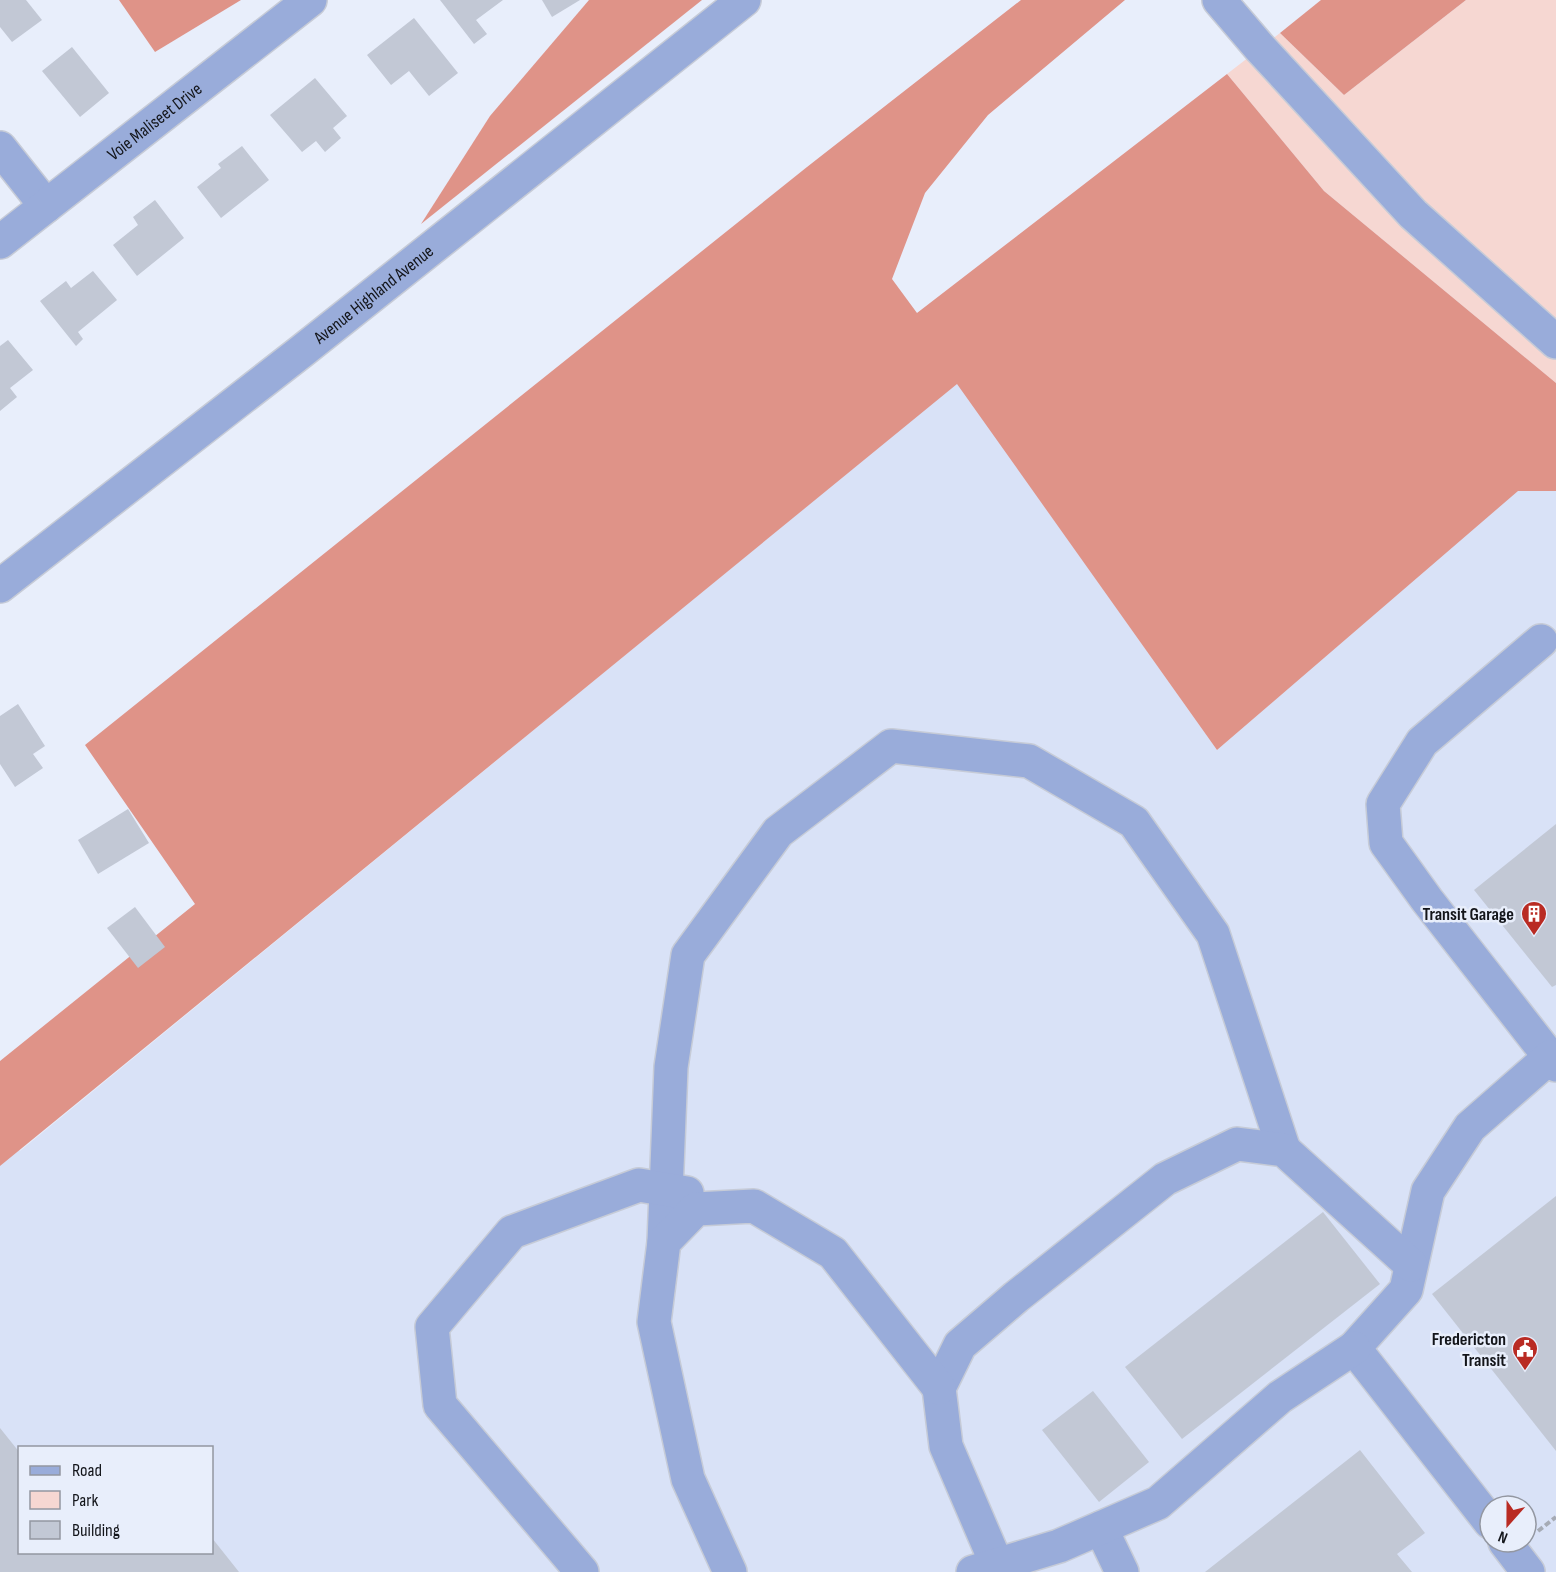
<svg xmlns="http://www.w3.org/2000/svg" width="1556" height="1572" font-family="'Sofia Sans Condensed',sans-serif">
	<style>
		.built { fill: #d9e2f7; fill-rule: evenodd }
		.green { fill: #f6d7d2 }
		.forest { fill: #df9388 }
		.building { fill: #c2c8d5 }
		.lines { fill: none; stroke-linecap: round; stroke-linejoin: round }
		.minor-casing { stroke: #c6cbd7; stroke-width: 36 }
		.path { stroke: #a6abb5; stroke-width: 4; stroke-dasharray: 6 3; stroke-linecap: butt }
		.minor { stroke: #99acda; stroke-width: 33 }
		.labels { text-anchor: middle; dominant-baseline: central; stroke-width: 5; stroke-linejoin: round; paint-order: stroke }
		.street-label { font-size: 18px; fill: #13151a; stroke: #e8eefb }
		.poi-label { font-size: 18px; font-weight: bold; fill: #13151a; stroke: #e8eefb; text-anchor: end }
	</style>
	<rect width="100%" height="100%" fill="#e8eefb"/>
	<!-- built -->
	<path class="built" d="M957,383L1217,750L1518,490L1556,491V1572H0V1125L20,1151ZM20,1448H212V1552H20ZM1490,1506H1526V1542H1490Z"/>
	<!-- green -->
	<path class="green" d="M1466,0H1556V383L1324,191L1227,74L1280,33L1344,95Z"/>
	<!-- forest -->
	<g class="forest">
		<path d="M119,0H241L155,52Z"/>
		<path d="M589,0H702L421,224L490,116Z"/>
		<path d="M1021,0H1125L988,115L925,193L892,279L917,313L1227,74L1324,191L1556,383V491H1518L1217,750L957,384L0,1166V1061L195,904L85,745L807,167Z"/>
		<path d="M1321,0H1466L1344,95L1280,33Z"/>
	</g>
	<!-- building -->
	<g class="building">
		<path d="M0,0H26L42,20L12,42L0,27Z"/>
		<path d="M440,0H503L476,20L487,34L474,44Z"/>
		<path d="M542,0H580L552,17Z"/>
		<path d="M414,18L458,73L429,96L409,71L391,85L367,55Z"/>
		<path d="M72,47L109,93L80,117L42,71Z"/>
		<path d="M315,78L347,116L333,128L341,138L325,152L316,141L302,152L270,115Z"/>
		<path d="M242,146L269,180L221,218L197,187L221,168L218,164Z"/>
		<path d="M155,200L184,238L137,276L113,245L138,225L133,217Z"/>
		<path d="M93,271L117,300L78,332L83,339L76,346L40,301L66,281L71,288Z"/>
		<path d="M8,340L33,370L10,388L17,397L0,411V346Z"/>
		<path d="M18,704L45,746L33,754L43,768L15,787L0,764V716Z"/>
		<path d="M128,809L149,843L98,874L78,840Z"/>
		<path d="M1556,824V985L1552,987L1474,890Z"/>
		<path d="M135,907L165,947L138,968L107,928Z"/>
		<path d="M1556,1196V1451L1432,1294Z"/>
		<path d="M1323,1212L1380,1284L1182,1439L1125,1367Z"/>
		<path d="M1093,1391L1149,1462L1099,1502L1042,1430Z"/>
		<path d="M0,1428L20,1453V1552H212V1538L239,1572H0Z"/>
		<path d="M1360,1450L1425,1533L1397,1554L1412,1572H1205Z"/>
	</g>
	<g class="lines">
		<defs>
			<g id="minor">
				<path d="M1219,0L1260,48L1413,214L1556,342"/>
				<path d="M0,148L46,206"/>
				<path id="s1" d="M0,242L310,0"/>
				<path id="s2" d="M0,586L302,351L744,0"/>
				<path d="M1541,641L1422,742L1383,804L1386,843L1427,900L1556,1065"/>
				<path d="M664,1242L671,1067L688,955L778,832L891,746L1029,761L1134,822L1213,934L1284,1150"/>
				<path d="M1490,1522L1354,1348L1406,1290L1428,1191L1470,1127L1550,1057"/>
				<path d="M1101,1528L1122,1572"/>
				<path d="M1505,1542L1528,1572"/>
				<path d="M997,1565L946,1446L939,1388L960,1345L1016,1297L1165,1179L1237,1144L1284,1150L1411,1265"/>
				<path d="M582,1572L440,1405L432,1327L512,1232L639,1185L687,1193"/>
				<path d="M730,1572L688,1479L654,1322L664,1242L696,1209L754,1206L833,1253L939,1388"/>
				<path d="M973,1572L1059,1546L1158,1503L1280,1397L1354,1348"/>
			</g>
		</defs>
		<!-- minor casing -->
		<use href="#minor" class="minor-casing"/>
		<!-- path -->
		<path class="path" d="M1538,1531L1556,1517"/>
		<!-- minor -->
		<use href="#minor" class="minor"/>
	</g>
	<!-- icons -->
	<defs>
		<symbol id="building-pin" viewBox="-11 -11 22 30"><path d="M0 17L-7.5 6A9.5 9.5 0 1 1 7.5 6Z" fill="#b92b23" stroke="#e8eefb"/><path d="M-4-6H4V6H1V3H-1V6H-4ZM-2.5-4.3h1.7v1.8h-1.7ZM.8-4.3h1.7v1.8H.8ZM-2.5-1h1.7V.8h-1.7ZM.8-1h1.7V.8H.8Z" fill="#fff"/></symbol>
		<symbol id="civic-pin" viewBox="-11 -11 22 30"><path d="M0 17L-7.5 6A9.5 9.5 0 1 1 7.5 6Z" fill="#b92b23" stroke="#e8eefb"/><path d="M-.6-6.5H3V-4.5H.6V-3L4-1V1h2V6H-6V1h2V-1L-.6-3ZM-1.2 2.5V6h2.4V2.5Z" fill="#fff"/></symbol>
	</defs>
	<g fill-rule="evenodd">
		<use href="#building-pin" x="1519" y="899" width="30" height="40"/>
		<use href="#civic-pin" x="1510" y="1334" width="30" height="40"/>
	</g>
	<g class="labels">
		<!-- street labels -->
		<g class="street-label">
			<text stroke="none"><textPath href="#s1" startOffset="196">Voie Maliseet Drive</textPath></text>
			<text stroke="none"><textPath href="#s2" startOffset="474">Avenue Highland Avenue</textPath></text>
		</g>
		<!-- poi labels -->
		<g class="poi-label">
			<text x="1514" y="914">Transit Garage</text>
			<text x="1506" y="1339">Fredericton<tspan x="1506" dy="21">Transit</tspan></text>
		</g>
	</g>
	<!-- legend -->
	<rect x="18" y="1446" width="195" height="108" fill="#e8eefb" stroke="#9397a1" stroke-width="1.5"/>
	<rect x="30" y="1466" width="30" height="9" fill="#99acda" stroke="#9397a1" stroke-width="1.5"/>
	<text x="72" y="1476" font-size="18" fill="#13151a">Road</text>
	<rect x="30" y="1491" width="30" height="18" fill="#f6d7d2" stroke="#9397a1" stroke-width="1.5"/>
	<text x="72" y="1506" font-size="18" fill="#13151a">Park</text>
	<rect x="30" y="1521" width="30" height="18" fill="#c2c8d5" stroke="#9397a1" stroke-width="1.5"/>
	<text x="72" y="1536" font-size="18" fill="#13151a">Building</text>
	<!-- north arrow -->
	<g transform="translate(1508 1524) rotate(201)"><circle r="28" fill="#e8eefb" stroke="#9397a1" stroke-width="1.5"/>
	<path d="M0-4.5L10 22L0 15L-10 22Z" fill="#b92b23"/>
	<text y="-9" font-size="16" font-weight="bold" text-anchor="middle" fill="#13151a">N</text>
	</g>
</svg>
